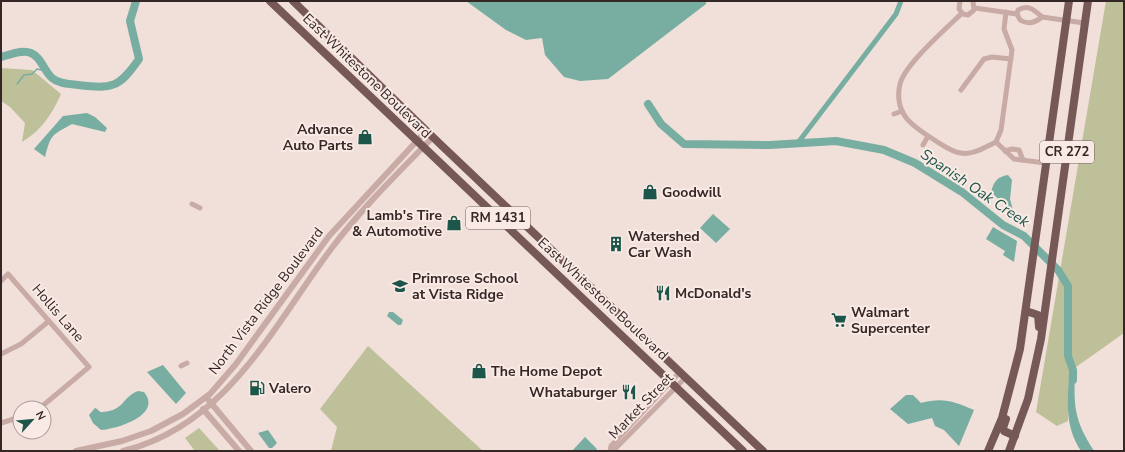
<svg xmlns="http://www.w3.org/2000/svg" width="1125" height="452" font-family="'Nunito Sans',sans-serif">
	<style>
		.green { fill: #bec099 }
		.water { fill: #78aea1 }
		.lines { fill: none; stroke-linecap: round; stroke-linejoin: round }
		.stream { stroke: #78aea1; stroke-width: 1.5 }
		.canal { stroke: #78aea1; stroke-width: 5 }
		.river { stroke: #78aea1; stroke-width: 8 }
		.minor { stroke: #c9aba5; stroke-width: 5 }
		.tertiary { stroke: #c9aba5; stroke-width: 6 }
		.primary { stroke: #765957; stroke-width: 8 }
		.labels { text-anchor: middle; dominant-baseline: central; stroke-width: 4; stroke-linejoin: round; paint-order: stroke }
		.shield { fill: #f9eae5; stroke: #6f625f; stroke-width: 1 }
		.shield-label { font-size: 13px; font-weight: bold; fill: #342726 }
		.street-label { font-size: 14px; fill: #342726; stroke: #f9eae5 }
		.poi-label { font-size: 14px; font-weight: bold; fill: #342726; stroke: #f9eae5; text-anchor: start }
		.water-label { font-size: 15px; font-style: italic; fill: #1c5549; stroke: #f9eae5 }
	</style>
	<rect width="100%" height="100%" fill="#f1dfd9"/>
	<!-- green -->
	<g class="green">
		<path d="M1106,1H1124V333L1069,372L1068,421L1057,426L1036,412Z"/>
		<path d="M1,68L32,70L61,94C52,114 42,130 22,142L25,123L10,107L1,101Z"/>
		<path d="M368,346L483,451H331L337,427L320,409Z"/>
		<path d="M199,428L220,451H195L185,438Z"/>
	</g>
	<!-- water -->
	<g class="water">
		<path d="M466,1H706V4L608,79L580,81L564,77L545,55L542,38L526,40L506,30Z"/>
		<path d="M87,113L95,117L107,128L105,132L72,124C52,135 51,134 45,157L34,149L63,116Z"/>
		<path d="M1008,175L1012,180L1010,199L1013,210L1008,208L991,192C994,181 997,177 1008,175Z"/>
		<path d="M713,214L730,229L716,243L700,228Z"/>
		<path d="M993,227L1017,241L1014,262L1003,255L1005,251L986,239Z"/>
		<path d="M389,312H393L403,320L401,325H398L387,316Z"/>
		<path d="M163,365L186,393L176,404L147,372Z"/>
		<path d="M1075,368C1074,406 1073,418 1094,451H1081C1064,425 1068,401 1069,372Z"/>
		<path d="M138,391L144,392C163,415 117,429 101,430L93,423L89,415L95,408C99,409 99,413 103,412C125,410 121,398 138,391Z"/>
		<path d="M906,395H913L921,403C942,397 954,401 974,410L959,446L944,430L935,426L932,418L908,424L890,409Z"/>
		<path d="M268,430L277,443L272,448H269L258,433Z"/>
		<path d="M585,437L597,449L596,451H572Z"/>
	</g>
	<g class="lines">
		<!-- stream -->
		<path class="stream" d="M17,84L24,75L32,74L37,69L46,71"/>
		<!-- canal -->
		<path class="canal" d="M797,144L896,14L901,1"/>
		<!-- river -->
		<g class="river">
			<path d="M1,57C10,55 22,49 31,53C41,57 44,71 52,78C59,84 69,84 78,85C112,89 119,88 139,59L130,21L136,1"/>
			<path d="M648,104L661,124L684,144L770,145L836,141L884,150L915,163L962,192L1003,225L1024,236L1058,270L1068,286V356L1073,370V380"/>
		</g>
		<!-- minor -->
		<g class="minor">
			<path d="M960,1L959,9L963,14L968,15L974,10L973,1"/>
			<path d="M975,8L1017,14"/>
			<path d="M962,13C946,29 905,64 900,84C893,115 914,127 936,141C944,146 952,152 961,153C972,155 982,149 992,144L996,142L1001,130L1012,50L1004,29L1006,12"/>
			<path d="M1017,14L1018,10C1029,4 1034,10 1042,17L1084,23"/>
			<path d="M1017,14L1020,20C1028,25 1035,23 1042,17"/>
			<path d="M961,90L984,59L992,57L1011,59"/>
			<path d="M894,114L902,111"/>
			<path d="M996,142L1014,159L1045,163"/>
			<path d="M923,145L928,136"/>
			<path d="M1005,151L1012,149L1019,150L1023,160"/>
			<path d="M192,204L200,208"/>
			<path d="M1,281L8,274L89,367L40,408"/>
			<path d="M1,354L21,344L49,321"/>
			<path d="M181,366L187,363"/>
			<path d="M1,423L20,417"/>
			<path d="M610,451L611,446L680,372"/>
			<path d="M613,451L686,377"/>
		</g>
		<!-- tertiary -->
		<g class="tertiary">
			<path d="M206,397L251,451"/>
			<path d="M203,409L239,451"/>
			<path d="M76,451L122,441L151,431L183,414L210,394L236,364L329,236L426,131"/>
			<path d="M123,451C227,425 272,328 331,249C361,209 398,173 433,137"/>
		</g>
		<!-- primary -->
		<g class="primary">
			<path d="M270,1L743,451"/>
			<path d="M293,1L439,143L763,451"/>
			<path d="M1026,311L1038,315L1039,327"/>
			<path d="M1006,419L1003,428L1004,431L1015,436"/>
			<path d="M988,451L1002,418L1020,349L1069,1"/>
			<path d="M1009,451L1028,399L1041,339L1088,1"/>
		</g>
	</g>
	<!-- icons -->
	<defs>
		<symbol id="shop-bare" viewBox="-9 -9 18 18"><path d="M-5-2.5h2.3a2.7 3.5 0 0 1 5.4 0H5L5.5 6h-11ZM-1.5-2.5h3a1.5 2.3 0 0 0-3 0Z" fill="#1c5549" stroke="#f9eae5" stroke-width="2.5" paint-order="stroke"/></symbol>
		<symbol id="building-bare" viewBox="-9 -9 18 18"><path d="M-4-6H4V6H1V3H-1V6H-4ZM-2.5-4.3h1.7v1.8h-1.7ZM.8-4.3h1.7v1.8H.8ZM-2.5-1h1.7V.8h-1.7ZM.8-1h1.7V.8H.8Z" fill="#1c5549" stroke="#f9eae5" stroke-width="2.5" paint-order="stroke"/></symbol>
		<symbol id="school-bare" viewBox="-9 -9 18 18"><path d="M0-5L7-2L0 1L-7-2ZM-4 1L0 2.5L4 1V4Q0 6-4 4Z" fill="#1c5549" stroke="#f9eae5" stroke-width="2.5" paint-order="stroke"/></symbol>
		<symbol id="restaurant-bare" viewBox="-9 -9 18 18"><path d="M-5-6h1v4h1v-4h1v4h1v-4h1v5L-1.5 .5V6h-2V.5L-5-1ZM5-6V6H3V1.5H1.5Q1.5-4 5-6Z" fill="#1c5549" stroke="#f9eae5" stroke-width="2.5" paint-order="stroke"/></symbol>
		<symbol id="supermarket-bare" viewBox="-9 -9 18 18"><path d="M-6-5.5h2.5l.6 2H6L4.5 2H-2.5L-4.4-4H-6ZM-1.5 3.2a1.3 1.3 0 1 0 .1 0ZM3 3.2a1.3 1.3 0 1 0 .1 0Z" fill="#1c5549" stroke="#f9eae5" stroke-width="2.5" paint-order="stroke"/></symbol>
		<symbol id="fuel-bare" viewBox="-9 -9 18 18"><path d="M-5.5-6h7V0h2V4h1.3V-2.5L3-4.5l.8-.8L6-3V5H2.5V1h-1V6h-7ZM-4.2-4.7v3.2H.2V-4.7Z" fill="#1c5549" stroke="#f9eae5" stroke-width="2.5" paint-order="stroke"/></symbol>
	</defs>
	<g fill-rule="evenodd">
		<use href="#shop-bare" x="354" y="126" width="22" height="22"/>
		<use href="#shop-bare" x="639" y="181" width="22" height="22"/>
		<use href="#shop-bare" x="443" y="212" width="22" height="22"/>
		<use href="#building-bare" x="605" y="233" width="22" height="22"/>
		<use href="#school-bare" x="389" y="275" width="22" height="22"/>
		<use href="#restaurant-bare" x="652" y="282" width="22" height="22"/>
		<use href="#supermarket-bare" x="828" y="309" width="22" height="22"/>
		<use href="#shop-bare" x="468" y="360" width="22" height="22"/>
		<use href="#fuel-bare" x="246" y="377" width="22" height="22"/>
		<use href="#restaurant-bare" x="618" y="381" width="22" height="22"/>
	</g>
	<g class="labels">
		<!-- shield labels -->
		<g class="shield">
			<rect x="1040" y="141" width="54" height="22" rx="3"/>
			<rect x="466" y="207" width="64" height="22" rx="3"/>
		</g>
		<g class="shield-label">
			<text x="1067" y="152">CR 272</text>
			<text x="498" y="218">RM 1431</text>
		</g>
		<!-- street labels -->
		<g class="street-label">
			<text transform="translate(367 76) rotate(44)">East Whitestone Boulevard</text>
			<text transform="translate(603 299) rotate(43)">East Whitestone Boulevard</text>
			<text transform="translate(266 301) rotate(-53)">North Vista Ridge Boulevard</text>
			<text transform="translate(58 313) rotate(49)">Hollis Lane</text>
			<text transform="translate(641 406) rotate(-46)">Market Street</text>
		</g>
		<!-- poi labels -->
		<g class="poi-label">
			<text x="353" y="129" text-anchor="end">Advance<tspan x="353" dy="16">Auto Parts</tspan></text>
			<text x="662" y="192">Goodwill</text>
			<text x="442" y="215" text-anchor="end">Lamb's Tire<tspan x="442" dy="16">&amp; Automotive</tspan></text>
			<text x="628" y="236">Watershed<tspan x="628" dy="16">Car Wash</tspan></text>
			<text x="412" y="278">Primrose School<tspan x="412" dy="16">at Vista Ridge</tspan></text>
			<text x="675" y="293">McDonald's</text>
			<text x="851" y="312">Walmart<tspan x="851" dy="16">Supercenter</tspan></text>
			<text x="491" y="371">The Home Depot</text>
			<text x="269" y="388">Valero</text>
			<text x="617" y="392" text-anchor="end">Whataburger</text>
		</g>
		<!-- water labels -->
		<g class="water-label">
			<text transform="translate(975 188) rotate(34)">Spanish Oak Creek</text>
		</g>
	</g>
	<!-- border -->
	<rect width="1125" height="452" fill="none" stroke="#342726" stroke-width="4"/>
	<!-- north arrow -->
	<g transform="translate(32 420) rotate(63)"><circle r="19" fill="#f9eae5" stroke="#aa9c99"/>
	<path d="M0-3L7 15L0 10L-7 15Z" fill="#1c5549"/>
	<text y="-6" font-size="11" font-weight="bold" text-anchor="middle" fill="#342726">N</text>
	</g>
</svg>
